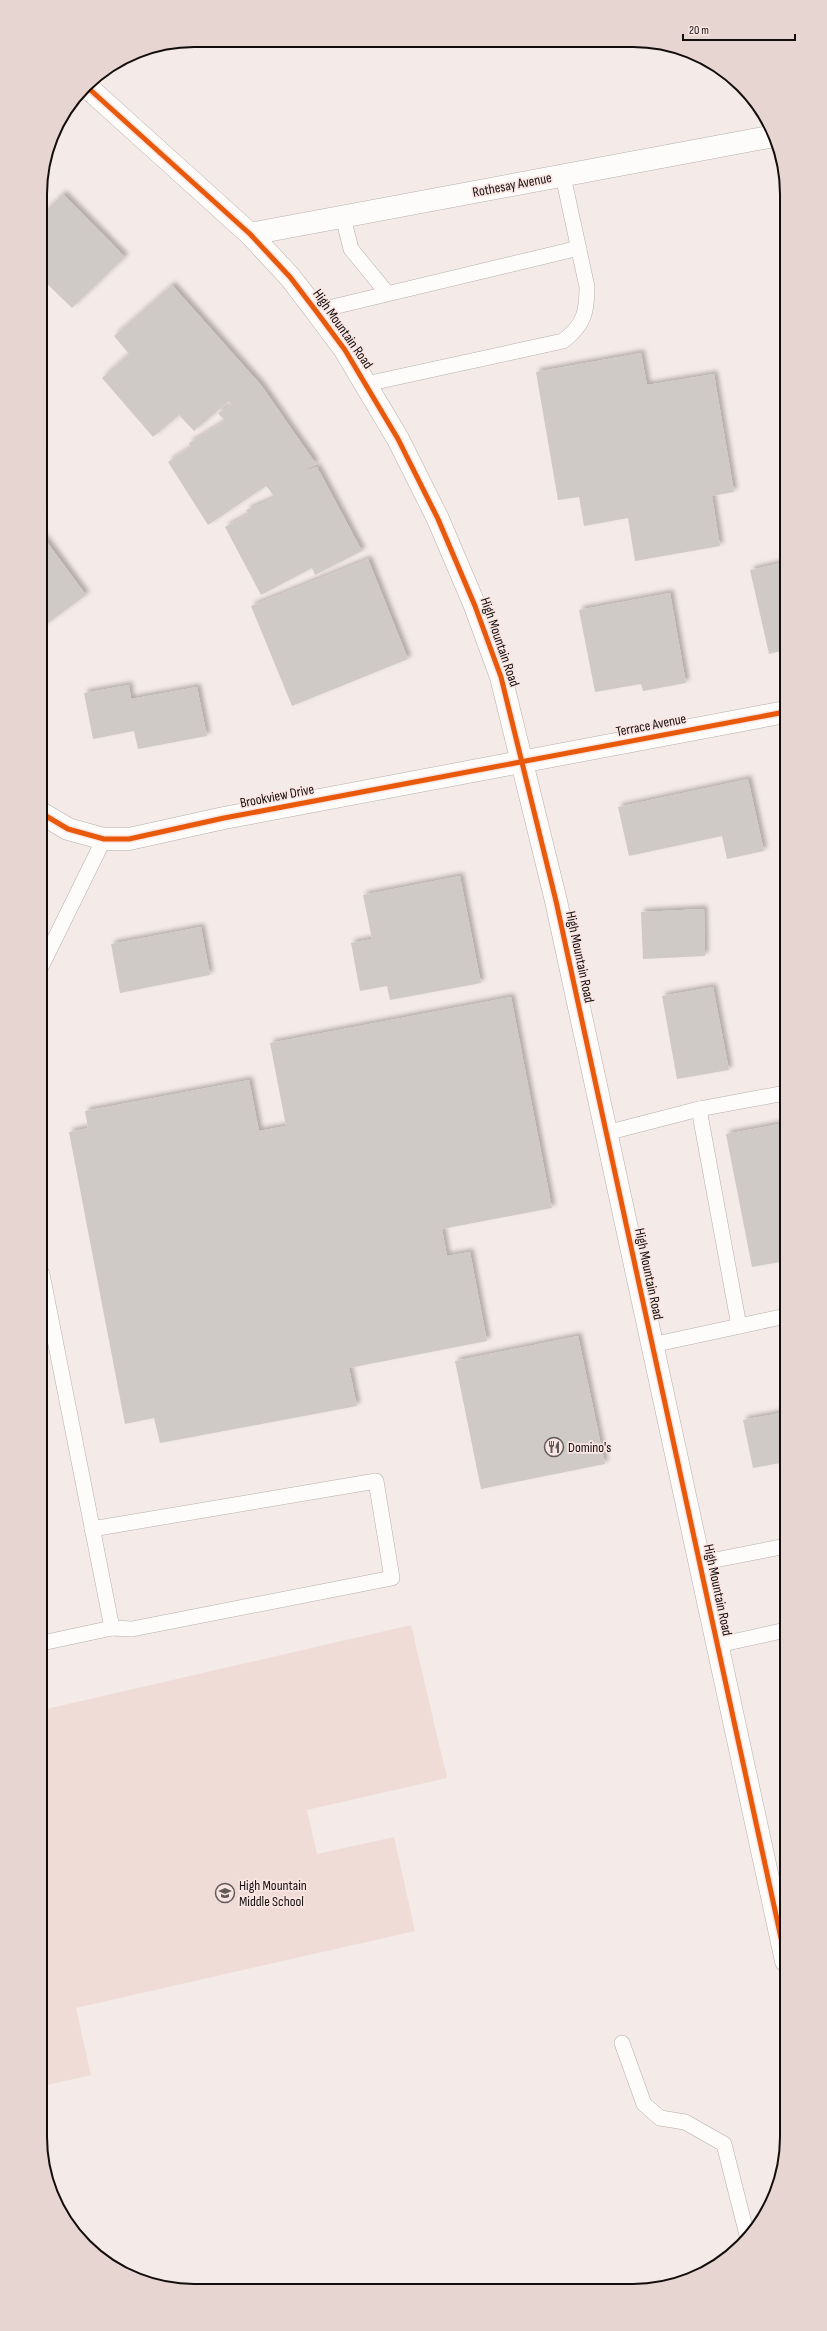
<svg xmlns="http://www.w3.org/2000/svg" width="827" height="2331" font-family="'Sofia Sans Condensed',sans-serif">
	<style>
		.built { fill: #efdcd7 }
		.building { fill: #d0cac6; filter: url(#shadow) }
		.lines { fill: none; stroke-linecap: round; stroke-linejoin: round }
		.service-casing { stroke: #b6afad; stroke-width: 16 }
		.minor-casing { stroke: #b6afad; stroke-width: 23 }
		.tertiary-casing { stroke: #b6afad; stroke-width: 23 }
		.service { stroke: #fdfcfb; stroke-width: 15 }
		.minor { stroke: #fdfcfb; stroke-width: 22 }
		.tertiary { stroke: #fdfcfb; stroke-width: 22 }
		.cycleway-casing { stroke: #f9e6e2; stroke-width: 8 }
		.cycleway { stroke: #e8590c; stroke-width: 5 }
		.labels { text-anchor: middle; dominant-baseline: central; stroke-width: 3.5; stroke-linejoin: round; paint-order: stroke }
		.street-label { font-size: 14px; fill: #130d0c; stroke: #f9e6e2 }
		.poi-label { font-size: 14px; fill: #130d0c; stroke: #f9e6e2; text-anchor: start }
		.rim { fill: none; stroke: #130d0c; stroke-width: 2 }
	</style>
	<defs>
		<filter id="shadow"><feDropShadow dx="3.5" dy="-3.5" stdDeviation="2" flood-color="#0004"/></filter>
	</defs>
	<rect width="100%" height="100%" fill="#f4eae7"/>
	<!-- built -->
	<path class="built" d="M411,1625L447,1778L307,1810L317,1854L394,1837L415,1931L76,2008L91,2075L43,2086L42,1710Z"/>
	<!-- building -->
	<g class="building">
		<path d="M63,194L125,257L72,308L40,277V216Z"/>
		<path d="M172,285L261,385L316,464L301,472L317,467L362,551L315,575L312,568L261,595L225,527L249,514L246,510L274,498L271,492L266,486L208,525L168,462L191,447L189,443L225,421L218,413L232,405L229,401L194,431L179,415L153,437L102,378L129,354L114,336Z"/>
		<path d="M641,353L647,385L714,374L734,492L712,496L720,546L635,561L628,518L584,526L579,497L558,500L536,372Z"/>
		<path d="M41,534L86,595L44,626L41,621Z"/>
		<path d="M368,559L408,659L292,706L251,606Z"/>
		<path d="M785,562V650L769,654L750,570Z"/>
		<path d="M670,593L686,683L643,691L641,684L595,692L579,610Z"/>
		<path d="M129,685L131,699L197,687L207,736L138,749L134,731L93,739L84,693Z"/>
		<path d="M748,779L764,851L727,859L722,836L629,856L618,807Z"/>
		<path d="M460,876L481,983L390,1000L387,986L360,991L351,943L372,939L363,895Z"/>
		<path d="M704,909L705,956L643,959L641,912Z"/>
		<path d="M201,927L210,975L120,993L111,944Z"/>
		<path d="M713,987L729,1070L677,1079L662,996Z"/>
		<path d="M511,997L552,1208L442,1229L447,1256L470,1252L487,1341L349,1368L357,1406L160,1443L154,1418L125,1424L69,1132L88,1128L85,1111L249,1080L259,1131L286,1126L270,1043Z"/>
		<path d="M785,1123V1261L752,1267L726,1134Z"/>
		<path d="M578,1336L605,1464L481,1489L455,1361Z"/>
		<path d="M786,1412V1462L753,1468L743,1420Z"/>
	</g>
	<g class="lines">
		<defs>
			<g id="service">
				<path d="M343,217L351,249L387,293"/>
				<path d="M316,311L579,248"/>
				<path d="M366,384L563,341C584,325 587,312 587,287L563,176"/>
				<path d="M41,967L104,839"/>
				<path d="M699,1109L739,1326"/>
				<path d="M606,1133L699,1109L785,1093"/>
				<path d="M42,1274L112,1628L42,1643"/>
				<path d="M652,1345L786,1316"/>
				<path d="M92,1529L376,1481L392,1578L132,1629L112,1628"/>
				<path d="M700,1563L786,1546"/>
				<path d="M718,1645L786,1630"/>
				<path d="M622,2043L644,2104L660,2118L685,2122L724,2144L748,2239"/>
			</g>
			<g id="minor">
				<path d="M250,234L774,136"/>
				<path d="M41,813L68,829L104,839H129L224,818L785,712"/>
			</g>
			<path id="tertiary" d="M86,86L250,234L290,277L316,311L345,350L398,439L438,519L475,606L501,677L556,901L786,1961"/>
		</defs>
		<!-- service casing -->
		<use href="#service" class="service-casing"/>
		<!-- minor casing -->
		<use href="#minor" class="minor-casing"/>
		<!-- tertiary casing -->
		<use href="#tertiary" class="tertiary-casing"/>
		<!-- service -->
		<use href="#service" class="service"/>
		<!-- minor -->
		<use href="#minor" class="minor"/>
		<!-- tertiary -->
		<use href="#tertiary" class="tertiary"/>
		<defs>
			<g id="cycleway">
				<path d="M86,86L250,234L290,277L316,311L345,350L398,439L438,519L475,606L501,677L556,901L786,1961"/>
				<path d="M41,813L68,829L104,839H129L224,818L785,712"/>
			</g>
		</defs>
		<!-- cycleway casing -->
		<use href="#cycleway" class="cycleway-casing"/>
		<!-- cycleway -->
		<use href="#cycleway" class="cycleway"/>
	</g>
	<!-- icons -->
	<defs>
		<symbol id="restaurant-ring" viewBox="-11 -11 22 22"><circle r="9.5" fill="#f9e6e2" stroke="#625a59" stroke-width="1.5"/><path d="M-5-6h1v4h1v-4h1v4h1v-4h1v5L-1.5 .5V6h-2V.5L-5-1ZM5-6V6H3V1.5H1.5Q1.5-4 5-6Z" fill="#625a59"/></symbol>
		<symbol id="school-ring" viewBox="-11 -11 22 22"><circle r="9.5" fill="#f9e6e2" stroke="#625a59" stroke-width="1.5"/><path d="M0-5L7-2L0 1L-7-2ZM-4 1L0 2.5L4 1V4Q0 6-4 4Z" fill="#625a59"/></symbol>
	</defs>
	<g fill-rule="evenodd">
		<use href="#restaurant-ring" x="543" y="1436" width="22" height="22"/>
		<use href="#school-ring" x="214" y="1882" width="22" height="22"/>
	</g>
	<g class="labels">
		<!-- street labels -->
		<g class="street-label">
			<text transform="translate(512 185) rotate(-11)">Rothesay Avenue</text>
			<text transform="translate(343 329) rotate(55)">High Mountain Road</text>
			<text transform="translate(500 642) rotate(71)">High Mountain Road</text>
			<text transform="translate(651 725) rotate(-11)">Terrace Avenue</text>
			<text transform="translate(277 796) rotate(-11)">Brookview Drive</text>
			<text transform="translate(580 957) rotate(78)">High Mountain Road</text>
			<text transform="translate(649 1274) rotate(78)">High Mountain Road</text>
			<text transform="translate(718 1590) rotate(78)">High Mountain Road</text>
		</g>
		<!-- poi labels -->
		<g class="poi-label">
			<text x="568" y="1447">Domino's</text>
			<text x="239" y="1885">High Mountain<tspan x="239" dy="16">Middle School</tspan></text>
		</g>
	</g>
	<!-- crop -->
	<path d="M0 0H827V2331H0ZM194 47H633A147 147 0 0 1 780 194V2137A147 147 0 0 1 633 2284H194A147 147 0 0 1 47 2137V194A147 147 0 0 1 194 47Z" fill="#e7d5d1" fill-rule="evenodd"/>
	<path class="rim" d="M194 47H633A147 147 0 0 1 780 194V2137A147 147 0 0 1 633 2284H194A147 147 0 0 1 47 2137V194A147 147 0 0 1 194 47Z"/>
	<!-- scale -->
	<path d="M683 34v6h112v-6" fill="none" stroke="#130d0c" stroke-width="2"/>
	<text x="689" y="34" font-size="12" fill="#130d0c" stroke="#f9e6e2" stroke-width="3" paint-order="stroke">20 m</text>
</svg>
